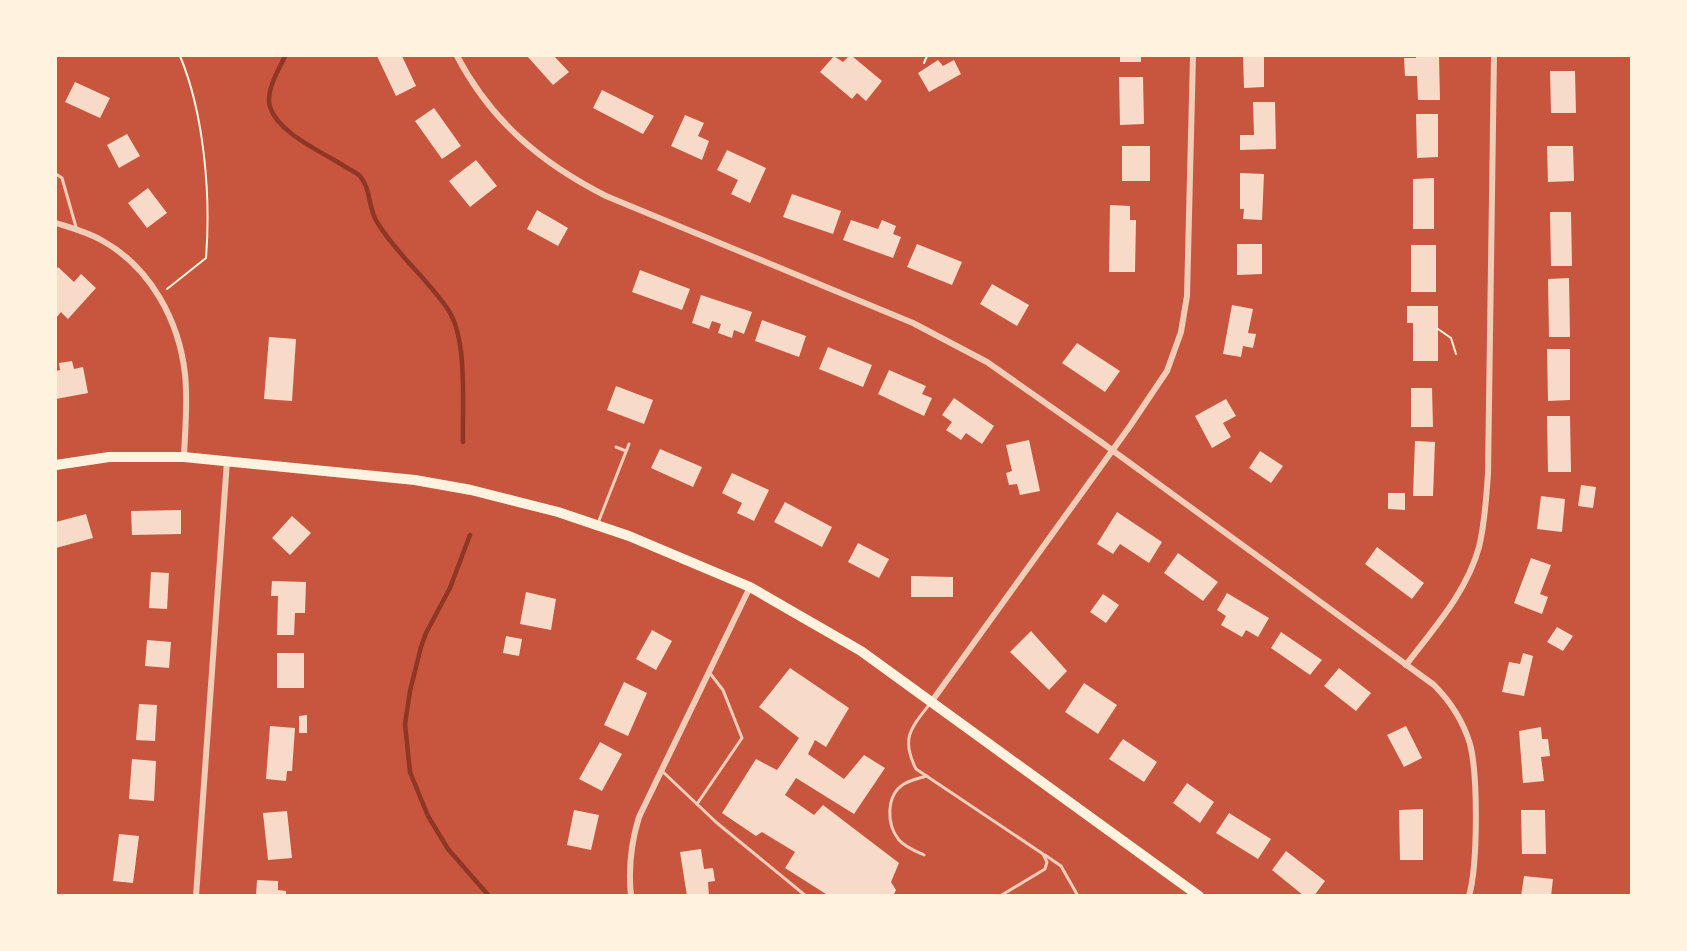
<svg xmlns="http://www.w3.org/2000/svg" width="1687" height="951" font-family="Arial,sans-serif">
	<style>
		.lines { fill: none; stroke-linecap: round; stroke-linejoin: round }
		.stream { stroke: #8f3625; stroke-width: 4.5 }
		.building { fill: #f7dbc8 }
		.path { stroke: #fff3e0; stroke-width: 2 }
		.service { stroke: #f1ccb7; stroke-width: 3 }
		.minor { stroke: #f1ccb7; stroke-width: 6 }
		.primary { stroke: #fff3e0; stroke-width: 10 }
	</style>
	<rect width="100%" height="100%" fill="#c8553d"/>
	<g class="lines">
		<!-- stream -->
		<g class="stream">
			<path d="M285,56C279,70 265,91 270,107C278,133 322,152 344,166C349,169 356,172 360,176C371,189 368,208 377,222C396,254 428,279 449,311C468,342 462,406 463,442"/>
			<path d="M470,535L450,588L426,633L421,647L410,691L405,724L410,772L428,816L448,849L489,896"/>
		</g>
	</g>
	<!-- building -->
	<g class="building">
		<path d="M377,56H402L416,86L396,96Z"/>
		<path d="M527,56H554L569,72L553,85Z"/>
		<path d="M834,56L843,62L849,56H852L882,81L866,101L857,93L852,99L820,72Z"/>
		<rect x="1120" y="56" width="21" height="6"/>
		<path d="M1243,56H1264V87L1244,88Z"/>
		<path d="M1416,56H1439L1440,100H1418L1417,76H1405L1404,58H1416Z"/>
		<path d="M938,60L943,66L954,60L961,74L929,92L918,73Z"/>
		<path d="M1550,71H1575L1576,113H1551Z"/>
		<path d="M1119,77H1143L1144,124L1120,125Z"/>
		<path d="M75,82L110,98L100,118L65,102Z"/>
		<path d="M602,90L654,116L643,134L593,108Z"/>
		<path d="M1253,102H1275L1276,149L1240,150V135H1254Z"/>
		<path d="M434,108L461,146L442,159L415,121Z"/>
		<path d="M1416,114H1438V157L1417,158Z"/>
		<path d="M685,115L704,123L698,136L709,141L702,160L671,146Z"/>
		<path d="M127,134L140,156L119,168L107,145Z"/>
		<rect x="1122" y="146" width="28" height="35"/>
		<path d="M1547,146H1573L1574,181L1548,182Z"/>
		<path d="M727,150L766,168L750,203L731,194L738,180L717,170Z"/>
		<path d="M476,160L497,186L470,207L449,181Z"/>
		<path d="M1240,173L1264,174L1262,220L1243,219L1244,209H1240Z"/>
		<path d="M1434,178V229H1413V179Z"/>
		<path d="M148,188L167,213L147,228L128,203Z"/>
		<path d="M792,194L841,211L833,234L783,217Z"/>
		<path d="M1110,205L1130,206V220H1136L1135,272H1109Z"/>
		<path d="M537,210L568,228L558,246L527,229Z"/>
		<path d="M1550,212H1571L1572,266H1551Z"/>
		<path d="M851,220L878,229L882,220L896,226L893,234L901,237L893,258L843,240Z"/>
		<path d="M917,244L962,262L952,285L907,267Z"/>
		<path d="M1237,244H1262V274L1237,275Z"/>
		<rect x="1411" y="245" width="25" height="47"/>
		<path d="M58,267L74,282L81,274L96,288L68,319L61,312L56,318V270Z"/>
		<path d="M640,270L690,289L682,310L632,292Z"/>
		<path d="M1569,278L1570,337H1549L1548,279Z"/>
		<path d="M992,284L1029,305L1017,326L980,304Z"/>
		<path d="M701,295L752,312L744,334L734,330L732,338L718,333L721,324L712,321L709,329L692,323Z"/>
		<path d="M1232,305L1253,309L1248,333L1256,334L1253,348L1243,346L1241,357L1223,354Z"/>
		<path d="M1407,306H1438V361H1413V323H1407Z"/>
		<path d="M762,320L806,336L799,357L755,341Z"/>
		<path d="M269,337L296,339L292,401L264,399Z"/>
		<path d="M1077,343L1120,371L1105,392L1062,363Z"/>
		<path d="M828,347L872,365L863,387L819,369Z"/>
		<path d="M1547,349H1570V400L1548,401Z"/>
		<path d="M72,361L74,369L83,367L88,393L56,399V371L60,370L59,363Z"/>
		<path d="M889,370L926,386L922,394L932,398L924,416L878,394Z"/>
		<path d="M616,386L653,400L644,424L607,410Z"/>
		<path d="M1411,388H1432L1433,427H1411Z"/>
		<path d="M954,398L994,426L982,444L966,433L961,440L946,430L952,422L942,415Z"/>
		<path d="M1226,399L1236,416L1223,423L1231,437L1212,448L1195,416Z"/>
		<path d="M1547,416H1570L1571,472H1548Z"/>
		<path d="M1029,440L1040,491L1020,495L1017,484L1009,485L1006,473L1012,471L1006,445Z"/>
		<path d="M1415,441L1435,442L1433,496H1413Z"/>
		<path d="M660,449L702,467L693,487L651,468Z"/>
		<path d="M1260,451L1283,466L1271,483L1249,468Z"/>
		<path d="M732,473L769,490L754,521L737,513L742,503L722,493Z"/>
		<path d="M1581,485L1596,487L1593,508L1578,506Z"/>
		<path d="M1388,493H1405V510L1388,509Z"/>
		<path d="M1541,496L1565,499L1562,532L1537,529Z"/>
		<path d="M785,502L832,527L822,547L774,522Z"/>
		<path d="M181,510V534L132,535L131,511Z"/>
		<path d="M1117,512L1162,542L1149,563L1120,544L1113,554L1097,544Z"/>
		<path d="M86,514L93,538L56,548V522Z"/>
		<path d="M292,516L311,533L290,555L272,538Z"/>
		<path d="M858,543L889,559L879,578L848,562Z"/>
		<path d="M1377,547L1424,583L1412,599L1365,564Z"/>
		<path d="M1178,553L1218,582L1203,601L1164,573Z"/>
		<path d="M1531,558L1551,565L1540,594L1548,597L1542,614L1514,603Z"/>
		<path d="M151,572L169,573L167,609L149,608Z"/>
		<path d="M911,576L953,577V597H911Z"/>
		<path d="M272,581L306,582L305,613H295L294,635H277L278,596H271Z"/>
		<path d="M526,592L556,599L551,630L520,624Z"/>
		<path d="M1227,593L1269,618L1258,637L1246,630L1242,637L1221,625L1226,616L1217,610Z"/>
		<path d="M1103,594L1119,605L1106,623L1090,612Z"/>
		<path d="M1557,627L1573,636L1563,651L1547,642Z"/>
		<path d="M652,630L672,641L656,670L636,659Z"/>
		<path d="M1031,631L1067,671L1049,690L1010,652Z"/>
		<path d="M1281,632L1322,660L1310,675L1271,648Z"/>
		<path d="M506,636L522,639L519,656L503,653Z"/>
		<path d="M147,640L171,642L169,668L145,666Z"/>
		<rect x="277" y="653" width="27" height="35"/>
		<path d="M1523,653L1533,656L1524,696L1502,692L1509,662L1520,664Z"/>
		<path d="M790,668L849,708L826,747L815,740L808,754L844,779L864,755L885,768L854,814L796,778L785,795L814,815L823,805L899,863L891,882L896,890L893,896H829L785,868L795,852L762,832L756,836L722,813L756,759L777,770L799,738L759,707Z"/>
		<path d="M1339,668L1371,693L1356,711L1324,686Z"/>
		<path d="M624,682L647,693L628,736L604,725Z"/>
		<path d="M1084,683L1117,705L1098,734L1065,712Z"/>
		<path d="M139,704L157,705L155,741L136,740Z"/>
		<path d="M307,715V733H299V716Z"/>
		<path d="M270,726L295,728L292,771H287L286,781L266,779Z"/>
		<path d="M1406,726L1422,758L1404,767L1387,735Z"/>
		<path d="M1541,727L1542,739H1548L1550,756L1541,757L1544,781L1523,783L1519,731Z"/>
		<path d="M1123,739L1157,762L1144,782L1109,759Z"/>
		<path d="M600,742L622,754L602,791L579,779Z"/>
		<path d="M132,759L156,761L154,801L129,799Z"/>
		<path d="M1187,783L1214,802L1200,823L1173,803Z"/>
		<path d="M1423,809V860H1400L1399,810Z"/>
		<path d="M574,810L599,815L591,850L567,845Z"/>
		<path d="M1521,810H1545L1546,854H1522Z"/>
		<path d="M287,811L292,858L268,860L263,813Z"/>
		<path d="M1229,813L1271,839L1258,859L1216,833Z"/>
		<path d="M119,834L139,836L133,883L113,881Z"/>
		<path d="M701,849L704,869L713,868L715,881L708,882L709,896H687L680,852Z"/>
		<path d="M1286,851L1325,881L1314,896H1304L1272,870Z"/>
		<path d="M1524,876L1553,879L1551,896H1521Z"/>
		<path d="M257,880L278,881V890L286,891V896H256Z"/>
	</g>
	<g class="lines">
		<!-- path -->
		<g class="path">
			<path d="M924,63L927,56"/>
			<path d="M167,289L206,258C211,195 204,113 180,56"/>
			<path d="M1438,329L1451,338L1456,354"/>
		</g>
		<!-- service -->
		<g class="service">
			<path d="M56,174L62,178L76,227"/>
			<path d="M616,447L626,451"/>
			<path d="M598,523L629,444"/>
			<path d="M929,705C910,729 901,739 916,769L1043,854L1047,862L1045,869L1000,896"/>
			<path d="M662,771L717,823L806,896"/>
			<path d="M697,804L742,738L723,690L709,672"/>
			<path d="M924,855C915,851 905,847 899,840C886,824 886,795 904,784C911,780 920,778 927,776"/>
			<path d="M1045,855L1061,866L1078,896"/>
		</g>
		<!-- minor -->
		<g class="minor">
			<path d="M457,56C491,121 541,163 606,196L913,323L987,362L1101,442L1434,685C1451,702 1463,721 1470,744C1478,775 1478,864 1469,896"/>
			<path d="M56,223C72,228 88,232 103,241C151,268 179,321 185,374C188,402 185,430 184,457"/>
			<path d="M1406,665C1433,629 1467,592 1479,547C1485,523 1486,499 1488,474L1494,56"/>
			<path d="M932,701L1130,426L1167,371L1181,332L1187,296L1193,56"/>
			<path d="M196,896L227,461"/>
			<path d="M631,896C628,868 631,843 639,817L750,587"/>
		</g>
		<!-- primary -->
		<path class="primary" d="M56,465L109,457H184L415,480L471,490L558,512L629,536L750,587L861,651L1199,896"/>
	</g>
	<!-- border -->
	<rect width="1687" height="951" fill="none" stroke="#fff3e0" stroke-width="114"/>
</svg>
